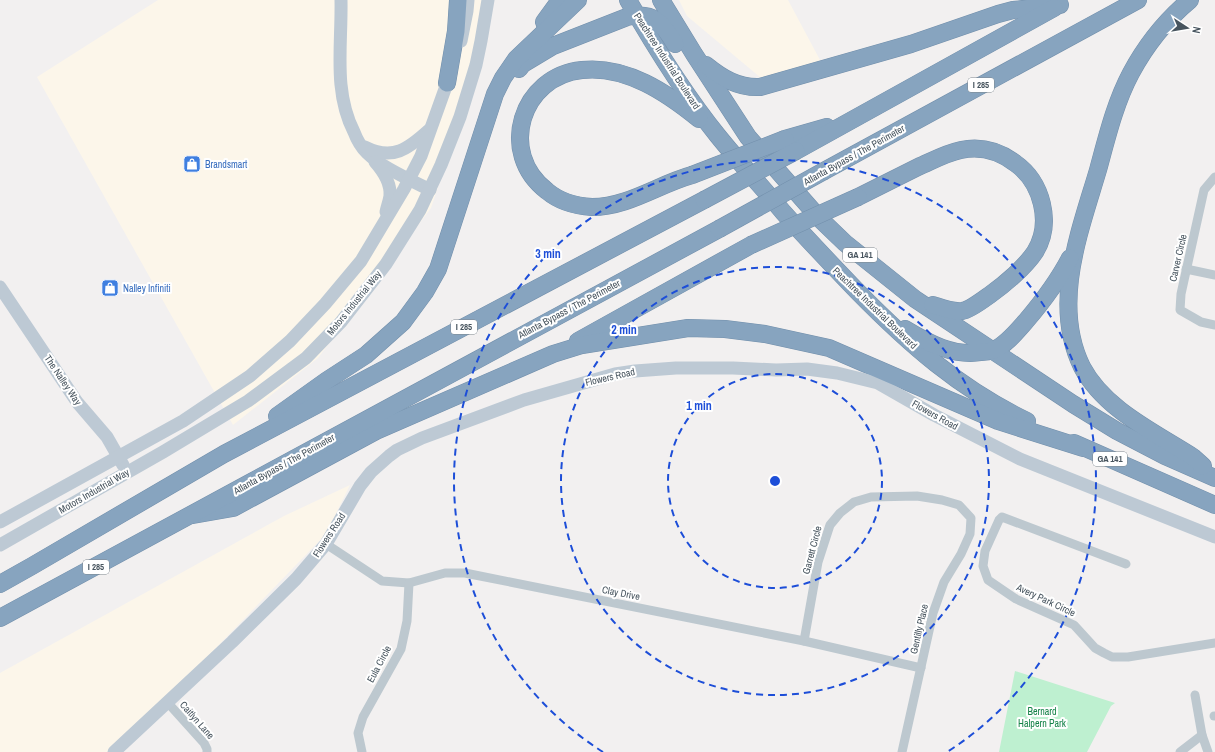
<svg xmlns="http://www.w3.org/2000/svg" width="1215" height="752" font-family="'Archivo Narrow',sans-serif">
	<style>
		.commercial { fill: #fcf6ea }
		.green { fill: #bef0d0 }
		.lines { fill: none; stroke-linecap: round; stroke-linejoin: round }
		.highway-casing { stroke: #728fab; stroke-width: 18 }
		.street { stroke: #bdc8cf; stroke-width: 9 }
		.secondary { stroke: #bdc9d4; stroke-width: 13 }
		.highway { stroke: #87a4bf; stroke-width: 17 }
		.highway-bridge-casing { stroke: #728fab; stroke-width: 18; stroke-linecap: butt }
		.highway-bridge { stroke: #87a4bf; stroke-width: 17 }
		.ring { fill: none; stroke: #1d4ed8; stroke-width: 2; stroke-dasharray: 7 5 }
		.labels { text-anchor: middle; dominant-baseline: central; stroke-width: 4; stroke-linejoin: round; paint-order: stroke }
		.shield { fill: #fff; stroke: #7e878e; stroke-width: 1 }
		.shield-label { font-size: 9px; font-weight: bold; fill: #47545e }
		.street-label { font-size: 10px; fill: #47545e; stroke: #fff }
		.shop-label { font-size: 10px; fill: #366cbe; stroke: #fff; text-anchor: start }
		.park-label { font-size: 10px; fill: #158248; stroke: #fff }
		.centre { fill: #1d4ed8; stroke: #fff; stroke-width: 2 }
		.ring-label { font-size: 12px; text-anchor: middle; font-weight: bold; fill: #1d4ed8; stroke: #fff; stroke-width: 4; stroke-linejoin: round; paint-order: stroke }
	</style>
	<rect width="100%" height="100%" fill="#f2f0f0"/>
	<!-- commercial -->
	<g class="commercial">
		<path d="M158,0H483L474,78L431,208L318,358L233,425L37,77Z"/>
		<path d="M679,0H788L828,75L761,78L687,16Z"/>
		<path d="M350,485L326,534L124,743L112,752H0V673L284,516Z"/>
	</g>
	<!-- green -->
	<path class="green" d="M1015,671L1115,703L1111,706L1087,752H999Z"/>
	<g class="lines">
		<defs>
			<g id="highway">
				<path d="M628,0C655,47 684,94 718,136C739,162 762,187 783,212C807,239 832,265 857,291C909,344 960,389 1027,421"/>
				<path d="M661,0L694,54L748,137L820,219L845,243L915,299L1073,404L1117,431L1165,456L1215,478"/>
				<path d="M1190,0C1166,20 1146,45 1131,73C1115,103 1107,137 1098,170C1080,231 1051,304 1082,367C1104,409 1154,432 1193,457L1203,466"/>
				<path d="M544,22L560,0"/>
				<path d="M706,65C722,78 738,88 760,87L911,44L998,14L1013,10L1060,5"/>
				<path d="M519,69L523,64L553,46L627,17C654,11 662,23 675,44"/>
				<path d="M447,83L456,31L458,0"/>
				<path d="M785,139L827,127"/>
				<path d="M796,151L1054,8"/>
				<path d="M824,171L1138,0"/>
				<path d="M692,175C659,184 628,207 592,207C575,206 560,202 547,191C497,153 521,76 582,70C626,65 667,93 699,119"/>
				<path d="M858,197C878,187 898,177 918,167C932,161 946,153 961,150C980,146 999,151 1015,163C1042,182 1053,223 1035,252C1025,267 1005,284 991,294C984,299 970,310 962,311C952,312 942,308 933,305"/>
				<path d="M905,329C928,343 954,357 982,352C986,352 991,351 994,350C1007,344 1017,331 1026,321C1043,301 1058,281 1070,258"/>
				<path d="M578,341L751,245"/>
				<path d="M277,416L326,381L366,355L403,322L425,292L438,269L495,94L503,78L516,59L578,0"/>
				<path d="M1074,443L1215,505"/>
				<path d="M193,515L233,508L376,431L553,354L582,345L688,328L725,329L765,334L829,348L998,421L1083,448"/>
				<path d="M0,584L32,566L224,454L704,200"/>
				<path d="M0,618C240,489 479,357 719,229"/>
			</g>
		</defs>
		<!-- highway casing -->
		<use href="#highway" class="highway-casing"/>
		<!-- street -->
		<g class="street">
			<path d="M1215,177L1204,190L1181,294L1180,310L1201,322L1215,325"/>
			<path d="M1186,269L1215,275"/>
			<path d="M326,544L382,581L409,583L445,573H465L804,641L921,668"/>
			<path d="M1126,564L1002,517L999,520L985,551L983,566L988,580L1016,599L1074,625L1095,648L1104,653L1112,657H1128L1215,643"/>
			<path d="M804,641L818,562L830,525L840,513L854,502L871,497L917,496L942,500L959,505L971,518L970,534L961,554L944,582L933,613L902,752"/>
			<path d="M1195,695L1202,735L1208,752"/>
			<path d="M168,703L204,743L207,749V752"/>
			<path d="M1214,716H1215"/>
			<path d="M362,752L358,733L363,717L401,649L407,621L409,583"/>
			<path d="M1180,752L1202,735"/>
		</g>
		<!-- secondary -->
		<g class="secondary">
			<path d="M341,0C342,45 333,91 354,132C357,140 361,147 367,153C381,167 411,180 430,190"/>
			<path d="M461,41L467,11L468,0"/>
			<path d="M365,147C393,161 408,149 429,130"/>
			<path d="M375,162C383,171 391,184 390,196C389,202 387,207 386,212"/>
			<path d="M0,287L77,402L107,437L123,465"/>
			<path d="M0,522L183,421L250,376L290,341L325,304L361,261L404,189L421,156L450,75"/>
			<path d="M0,545L163,452L248,401L306,358L341,322L386,264L420,210L441,165L460,117L476,65L481,41L488,0"/>
			<path d="M114,752L232,642L296,579L326,544L360,486L371,472L389,456L397,450L422,438L524,400L615,374L635,371L676,368H733L776,370L807,369L837,373L878,383L934,415L1020,459L1215,537"/>
		</g>
		<!-- highway -->
		<use href="#highway" class="highway"/>
		<defs>
			<g id="highway-bridge">
				<path d="M692,175L785,139"/>
				<path d="M704,200L796,151"/>
				<path d="M719,229L824,171"/>
				<path d="M751,245L858,197"/>
			</g>
		</defs>
		<!-- highway-bridge casing -->
		<use href="#highway-bridge" class="highway-bridge-casing"/>
		<!-- highway-bridge -->
		<use href="#highway-bridge" class="highway-bridge"/>
	</g>
	<!-- distance rings -->
	<g class="ring">
		<circle cx="775" cy="481" r="107"/>
		<circle cx="775" cy="481" r="214"/>
		<path d="M603 752A321 321 0 1 1 947 752"/>
	</g>
	<!-- icons -->
	<defs>
		<symbol id="shop-square" viewBox="-11 -11 22 22"><rect x="-9" y="-9" width="18" height="18" rx="4" fill="#3f7fe0" stroke="#fff"/><path d="M-5-2.5h2.3a2.7 3.5 0 0 1 5.4 0H5L5.5 6h-11ZM-1.5-2.5h3a1.5 2.3 0 0 0-3 0Z" fill="#fff"/></symbol>
	</defs>
	<g fill-rule="evenodd">
		<use href="#shop-square" x="182" y="154" width="20" height="20"/>
		<use href="#shop-square" x="100" y="278" width="20" height="20"/>
	</g>
	<g class="labels">
		<!-- shield labels -->
		<g class="shield">
			<rect x="968" y="78" width="26" height="14" rx="3"/>
			<rect x="843" y="248" width="34" height="14" rx="3"/>
			<rect x="451" y="320" width="26" height="14" rx="3"/>
			<rect x="1093" y="452" width="34" height="14" rx="3"/>
			<rect x="83" y="560" width="26" height="14" rx="3"/>
		</g>
		<g class="shield-label">
			<text x="981" y="85">I 285</text>
			<text x="860" y="255">GA 141</text>
			<text x="464" y="327">I 285</text>
			<text x="1110" y="459">GA 141</text>
			<text x="96" y="567">I 285</text>
		</g>
		<!-- street labels -->
		<g class="street-label">
			<text transform="translate(667 61) rotate(57)">Peachtree Industrial Boulevard</text>
			<text transform="translate(854 155) rotate(-29)">Atlanta Bypass / The Perimeter</text>
			<text transform="translate(1178 258) rotate(-77)">Carver Circle</text>
			<text transform="translate(354 303) rotate(-51)">Motors Industrial Way</text>
			<text transform="translate(875 308) rotate(44)">Peachtree Industrial Boulevard</text>
			<text transform="translate(569 309) rotate(-28)">Atlanta Bypass / The Perimeter</text>
			<text transform="translate(610 377) rotate(-13)">Flowers Road</text>
			<text transform="translate(63 380) rotate(56)">The Nalley Way</text>
			<text transform="translate(935 415) rotate(29)">Flowers Road</text>
			<text transform="translate(284 464) rotate(-29)">Atlanta Bypass / The Perimeter</text>
			<text transform="translate(94 491) rotate(-30)">Motors Industrial Way</text>
			<text transform="translate(329 535) rotate(-57)">Flowers Road</text>
			<text transform="translate(812 550) rotate(-75)">Garrett Circle</text>
			<text transform="translate(621 593) rotate(11)">Clay Drive</text>
			<text transform="translate(1046 600) rotate(25)">Avery Park Circle</text>
			<text transform="translate(919 629) rotate(-77)">Gentilly Place</text>
			<text transform="translate(379 664) rotate(-62)">Eula Circle</text>
			<text transform="translate(197 720) rotate(49)">Caitlyn Lane</text>
		</g>
		<!-- shop labels -->
		<g class="shop-label">
			<text x="205" y="164">Brandsmart</text>
			<text x="123" y="288">Nalley Infiniti</text>
		</g>
		<!-- park labels -->
		<g class="park-label">
			<text x="1042" y="711">Bernard<tspan x="1042" dy="12">Halpern Park</tspan></text>
		</g>
	</g>
	<circle cx="775" cy="481" r="6" class="centre"/>
	<g class="ring-label">
		<text x="548" y="258">3 min</text>
		<text x="624" y="334">2 min</text>
		<text x="699" y="410">1 min</text>
	</g>
	<!-- north arrow -->
	<g transform="translate(1187 28) rotate(102)" stroke="#ffffff" stroke-width="3" paint-order="stroke">
	<path d="M0-3L7 15L0 10L-7 15Z" fill="#47545e"/>
	<text y="-6" font-size="11" font-weight="bold" text-anchor="middle" fill="#47545e">N</text>
	</g>
</svg>
